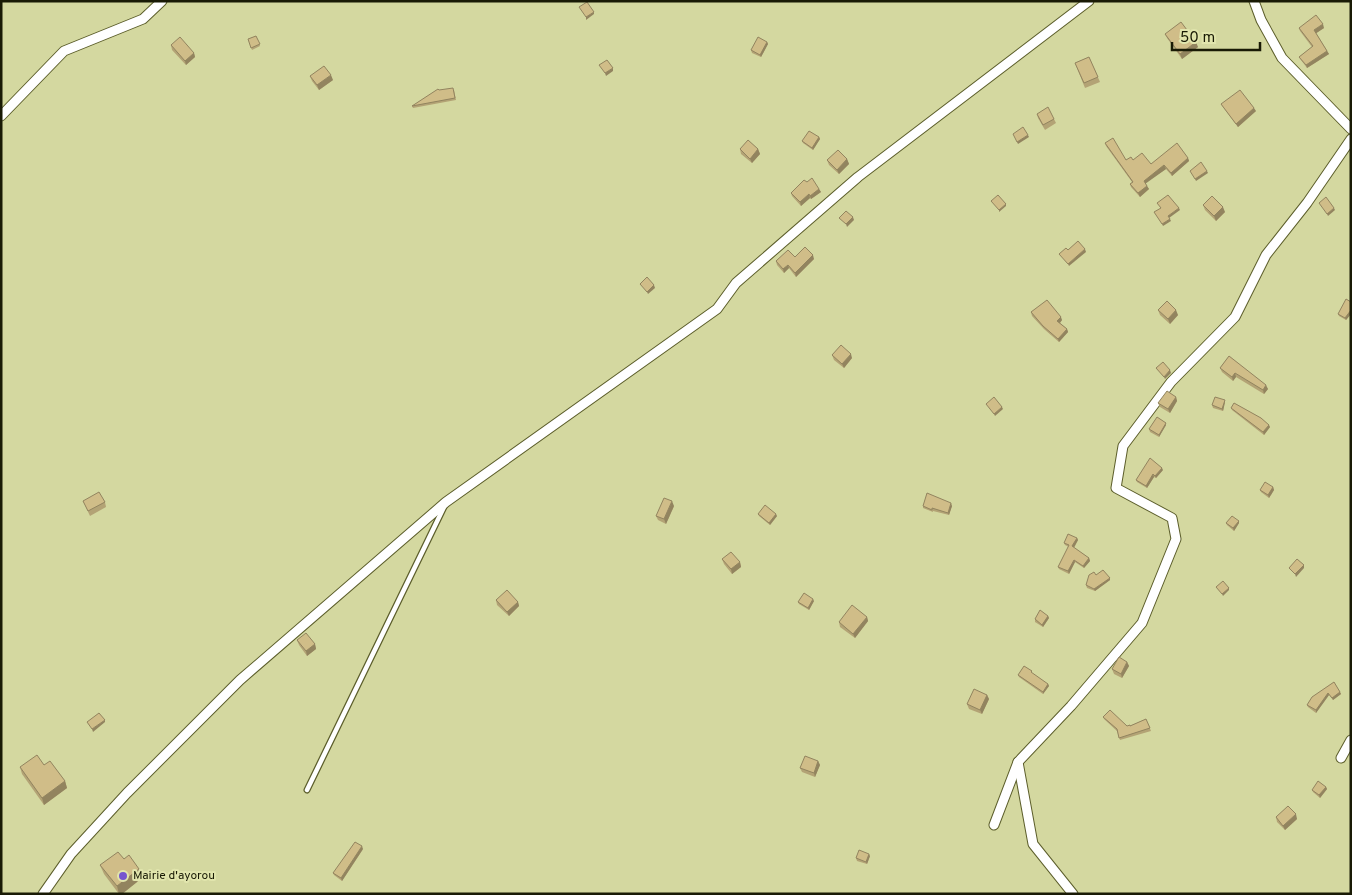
<svg xmlns="http://www.w3.org/2000/svg" width="1352" height="895" font-family="Overpass,sans-serif">
	<style>
		.lines { fill: none; stroke-linecap: round; stroke-linejoin: round }
		.service-casing { stroke: #5c5e2b; stroke-width: 7 }
		.minor-casing { stroke: #5c5e2b; stroke-width: 11 }
		.service { stroke: #fff; stroke-width: 4.5 }
		.minor { stroke: #fff; stroke-width: 9 }
		.wall { fill: #b3a375 }
		.shaded-wall { fill: #92845f }
		.building { fill: #d0bd88; stroke: #92845f }
		.poi-dot { fill: #7655cf; stroke: #e1e5ad; stroke-width: 2 }
		.labels { text-anchor: middle; dominant-baseline: central; stroke-width: 4; stroke-linejoin: round; paint-order: stroke }
		.poi-label { font-size: 12px; fill: #191a05; stroke: #e1e5ad; text-anchor: start }
	</style>
	<rect width="100%" height="100%" fill="#d4d8a0"/>
	<g class="lines">
		<defs>
			<path id="service" d="M307,790L444,507"/>
			<g id="minor">
				<path d="M1254,1L1261,20L1282,58L1351,129"/>
				<path d="M1,116L64,51L143,19L162,1"/>
				<path d="M1341,758L1351,740"/>
				<path d="M1018,762L1033,844L1073,894"/>
				<path d="M994,825L1018,762L1071,706L1142,623L1176,539L1172,518L1116,488L1123,446L1171,382L1235,317L1266,255L1307,203L1351,139"/>
				<path d="M43,894L71,854L127,793L240,680L446,502L717,309L736,283L858,177L1089,1"/>
			</g>
		</defs>
		<!-- service casing -->
		<use href="#service" class="service-casing"/>
		<!-- minor casing -->
		<use href="#minor" class="minor-casing"/>
		<!-- service -->
		<use href="#service" class="service"/>
		<!-- minor -->
		<use href="#minor" class="minor"/>
	</g>
	<!-- wall -->
	<g class="wall">
		<path d="M1299,28H1324L1316,33L1329,54L1307,68L1301,60L1299,57L1312,47L1300,31Z"/>
		<path d="M1165,34L1198,47L1182,59L1167,38Z"/>
		<path d="M256,36L260,46L252,50L248,39Z"/>
		<path d="M767,42L768,44L761,57L752,53L751,50Z"/>
		<path d="M171,45L194,53L195,57L186,65L172,50Z"/>
		<path d="M1089,57L1100,82L1085,88L1075,63Z"/>
		<path d="M310,76L333,80L319,90L312,81Z"/>
		<path d="M439,90H454L456,100L413,108L412,106Z"/>
		<path d="M1221,104L1256,111L1238,127L1223,107Z"/>
		<path d="M1037,114L1054,119L1056,123L1045,130L1038,118Z"/>
		<path d="M819,137L820,139L813,150L803,143L802,141Z"/>
		<path d="M1105,143L1126,160H1133L1151,164L1188,158L1189,161L1172,176L1166,169L1145,183L1149,189L1140,197L1131,187L1130,184L1132,182L1106,146Z"/>
		<path d="M740,149H758L760,154L752,163L741,154Z"/>
		<path d="M847,159L849,164L839,174L829,165L827,160Z"/>
		<path d="M819,189L821,192L811,199L810,198L801,206L792,196L791,193Z"/>
		<path d="M1203,205L1225,212L1216,221L1205,210Z"/>
		<path d="M795,257L814,259L796,277L789,268L784,273L777,265L776,261Z"/>
		<path d="M1351,302V314L1346,320L1339,316L1338,314Z"/>
		<path d="M1158,310L1178,315L1170,324L1160,315Z"/>
		<path d="M1031,312L1062,320L1060,323L1067,329L1068,332L1059,342L1044,329L1032,316Z"/>
		<path d="M832,355L852,358L844,368L834,360Z"/>
		<path d="M1229,356L1268,389L1264,394L1236,377L1233,381L1222,372L1220,368Z"/>
		<path d="M1176,397L1177,401L1170,413L1160,407L1158,403Z"/>
		<path d="M1225,402L1223,411L1213,408L1212,405Z"/>
		<path d="M1231,408L1270,427L1264,435L1232,410Z"/>
		<path d="M1166,425L1159,437L1150,432L1149,429Z"/>
		<path d="M1163,470L1156,478L1154,477L1147,488L1137,482L1136,480Z"/>
		<path d="M1273,487L1274,490L1269,498L1261,492L1260,490Z"/>
		<path d="M83,501L105,502L106,507L90,516Z"/>
		<path d="M674,506L666,524L658,520L656,516Z"/>
		<path d="M923,506H952L949,515L933,511V512L923,508Z"/>
		<path d="M758,514L777,516L770,525L759,516Z"/>
		<path d="M1239,521V523L1234,531L1227,525L1226,523Z"/>
		<path d="M1077,538L1078,540L1074,548L1089,558L1090,561L1084,568L1075,562L1069,574L1059,569L1058,567L1069,547L1065,545L1064,543Z"/>
		<path d="M722,559L740,562L741,567L732,574L724,564Z"/>
		<path d="M1096,575L1110,578V580L1095,591L1087,588L1086,585Z"/>
		<path d="M496,600L518,602L519,606L509,616L497,605Z"/>
		<path d="M814,601L809,610L799,604L798,602Z"/>
		<path d="M1048,616L1049,618L1043,627L1035,622V619Z"/>
		<path d="M867,617L868,621L855,638L840,627L839,622Z"/>
		<path d="M297,640L315,644L316,649L307,656L299,645Z"/>
		<path d="M1127,662L1129,666L1122,678L1114,674L1112,669Z"/>
		<path d="M1018,675L1048,684L1049,686L1043,694L1019,677Z"/>
		<path d="M1334,682L1341,694L1333,700L1329,695L1316,713L1308,707L1307,705Z"/>
		<path d="M987,695L989,699L982,714L969,709L967,704Z"/>
		<path d="M1103,717L1127,726H1130L1146,719L1151,731L1120,740L1117,731L1104,719Z"/>
		<path d="M818,761L820,765L815,777L802,772L800,768Z"/>
		<path d="M44,765L65,781L67,788L44,805L22,774L20,767Z"/>
		<path d="M1326,787L1327,789L1320,798L1313,792L1312,790Z"/>
		<path d="M1276,817L1297,819L1285,830L1277,822Z"/>
		<path d="M363,849L342,881L334,875L333,873Z"/>
		<path d="M870,856L867,864L857,861L856,858Z"/>
		<path d="M124,859L142,878L122,894H119L104,874L100,865Z"/>
	</g>
	<!-- shaded-wall -->
	<g class="shaded-wall">
		<path d="M594,12V14L586,20V17Z"/>
		<path d="M1323,24L1324,28L1315,34L1314,30Z"/>
		<path d="M767,42L768,44L761,57L760,55Z"/>
		<path d="M1196,42L1198,47L1182,59L1180,54Z"/>
		<path d="M1327,51L1329,54L1307,68L1306,65Z"/>
		<path d="M194,53L195,57L186,65L185,61Z"/>
		<path d="M613,68V71L606,76L605,73Z"/>
		<path d="M331,75L333,80L319,90L317,85Z"/>
		<path d="M1254,108L1256,111L1238,127L1236,124Z"/>
		<path d="M1028,135L1029,137L1018,144L1017,142Z"/>
		<path d="M819,137L820,139L813,150L812,148Z"/>
		<path d="M758,149L760,154L752,163L750,159Z"/>
		<path d="M1188,158L1189,161L1172,176L1171,173Z"/>
		<path d="M847,159L849,164L839,174L837,170Z"/>
		<path d="M1164,165L1166,169L1145,184L1144,181Z"/>
		<path d="M1207,171L1208,173L1196,181L1195,179Z"/>
		<path d="M1147,186L1149,189L1140,197L1138,193Z"/>
		<path d="M819,189L821,192L811,199L810,196Z"/>
		<path d="M809,194L810,198L801,206L800,202Z"/>
		<path d="M1006,204V206L999,212V210Z"/>
		<path d="M1223,207L1225,212L1216,221L1214,216Z"/>
		<path d="M1179,208L1180,210L1169,218L1168,216Z"/>
		<path d="M1334,208L1335,210L1328,216L1327,214Z"/>
		<path d="M853,217L854,220L847,227L846,224Z"/>
		<path d="M1170,219L1171,221L1163,226L1162,224Z"/>
		<path d="M1085,249L1086,252L1069,266L1068,264Z"/>
		<path d="M813,255L814,259L796,277L795,273Z"/>
		<path d="M788,265L789,268L784,273L783,269Z"/>
		<path d="M654,285L655,288L648,294L647,292Z"/>
		<path d="M1176,310L1178,315L1170,324L1168,319Z"/>
		<path d="M1351,310V314L1346,320L1345,318Z"/>
		<path d="M1061,317L1062,320L1059,324L1057,321Z"/>
		<path d="M1067,329L1068,332L1059,342L1058,339Z"/>
		<path d="M851,354L852,358L844,368L842,364Z"/>
		<path d="M1170,370L1171,373L1165,379L1164,377Z"/>
		<path d="M1235,373L1236,377L1233,381L1232,377Z"/>
		<path d="M1266,385L1268,389L1264,394L1263,390Z"/>
		<path d="M1176,397L1177,401L1170,413L1168,409Z"/>
		<path d="M1225,400V402L1223,411L1222,409Z"/>
		<path d="M1002,407L1003,409L995,416L994,414Z"/>
		<path d="M1166,423V425L1159,437V435Z"/>
		<path d="M1269,425L1270,427L1264,435L1263,432Z"/>
		<path d="M1162,468L1163,470L1156,478L1155,476Z"/>
		<path d="M1153,474L1154,477L1147,488L1146,486Z"/>
		<path d="M1273,487L1274,490L1269,498L1268,495Z"/>
		<path d="M672,501L674,506L666,524L664,519Z"/>
		<path d="M951,503L952,506L949,515L948,513Z"/>
		<path d="M776,514L777,516L770,525L769,523Z"/>
		<path d="M1239,521V523L1234,531L1233,528Z"/>
		<path d="M1077,538L1078,540L1073,549L1072,546Z"/>
		<path d="M1089,558L1090,561L1084,568L1083,566Z"/>
		<path d="M1074,560L1075,562L1069,574L1068,571Z"/>
		<path d="M740,562L741,567L732,574L731,569Z"/>
		<path d="M1304,565V568L1296,577L1295,574Z"/>
		<path d="M1110,578V580L1095,591L1094,589Z"/>
		<path d="M1229,588V590L1223,596L1222,594Z"/>
		<path d="M813,599L814,601L809,610L808,608Z"/>
		<path d="M518,602L519,606L509,616L507,612Z"/>
		<path d="M1048,616L1049,618L1043,627L1042,625Z"/>
		<path d="M867,617L868,621L855,638L853,634Z"/>
		<path d="M315,644L316,649L307,656L306,651Z"/>
		<path d="M1127,662L1129,666L1122,678L1121,674Z"/>
		<path d="M1048,684L1049,686L1043,694V692Z"/>
		<path d="M1340,692L1341,694L1333,700L1332,698Z"/>
		<path d="M1328,693L1329,695L1316,713V710Z"/>
		<path d="M987,695L989,699L982,714L980,710Z"/>
		<path d="M105,720V722L93,732L92,729Z"/>
		<path d="M818,761L820,765L815,777L814,773Z"/>
		<path d="M65,781L67,788L44,805L42,798Z"/>
		<path d="M1326,787L1327,789L1320,798L1319,795Z"/>
		<path d="M1296,814L1297,819L1285,830L1283,826Z"/>
		<path d="M362,846L363,849L342,881L341,878Z"/>
		<path d="M869,854L870,856L867,864L866,862Z"/>
		<path d="M139,869L142,878L122,894H119L117,886Z"/>
	</g>
	<!-- building -->
	<g class="building">
		<path d="M587,2L594,12L586,17L579,7Z"/>
		<path d="M1316,15L1323,24L1314,30L1327,51L1306,65L1299,57L1313,46L1299,28Z"/>
		<path d="M1181,22L1196,42L1180,54L1165,34Z"/>
		<path d="M256,36L260,44L251,48L248,39Z"/>
		<path d="M180,37L194,53L185,61L171,45Z"/>
		<path d="M758,37L767,42L760,55L751,50Z"/>
		<path d="M1089,57L1098,77L1084,83L1075,63Z"/>
		<path d="M607,60L613,68L605,73L599,65Z"/>
		<path d="M324,66L331,75L317,85L310,76Z"/>
		<path d="M453,88L455,98L412,106L438,89L439,90Z"/>
		<path d="M1240,90L1254,108L1236,124L1221,104Z"/>
		<path d="M1048,107L1054,119L1043,125L1037,114Z"/>
		<path d="M1023,127L1028,135L1017,142L1013,134Z"/>
		<path d="M809,131L819,137L812,148L802,141Z"/>
		<path d="M1113,138L1126,160L1131,157L1133,160L1142,153L1151,164L1177,143L1188,158L1171,173L1164,165L1144,181L1147,186L1138,193L1130,184L1133,182L1105,143Z"/>
		<path d="M748,140L758,149L750,159L740,149Z"/>
		<path d="M838,150L847,159L837,170L827,160Z"/>
		<path d="M1201,162L1207,171L1195,179L1190,171Z"/>
		<path d="M812,178L819,189L810,196L809,194L800,202L791,193L804,180L807,182Z"/>
		<path d="M998,195L1006,204L999,210L991,201Z"/>
		<path d="M1168,195L1179,208L1168,216L1170,219L1162,224L1154,212L1161,208L1157,203Z"/>
		<path d="M1212,196L1223,207L1214,216L1203,205Z"/>
		<path d="M1326,197L1334,208L1327,214L1319,203Z"/>
		<path d="M846,211L853,217L846,224L839,218Z"/>
		<path d="M1078,241L1085,249L1068,264L1059,254L1066,248L1068,250Z"/>
		<path d="M805,247L813,255L795,273L788,265L783,269L776,261L788,250L795,257Z"/>
		<path d="M647,277L654,285L647,292L640,284Z"/>
		<path d="M1346,299L1351,302V310L1345,318L1338,314Z"/>
		<path d="M1047,300L1061,317L1057,321L1067,329L1058,339L1043,326L1031,312Z"/>
		<path d="M1167,301L1176,310L1168,319L1158,310Z"/>
		<path d="M841,345L851,354L842,364L832,355Z"/>
		<path d="M1229,356L1266,385L1263,390L1235,373L1232,377L1220,368Z"/>
		<path d="M1163,362L1170,370L1164,377L1156,368Z"/>
		<path d="M1167,391L1176,397L1168,409L1158,403Z"/>
		<path d="M994,397L1002,407L994,414L986,404Z"/>
		<path d="M1215,397L1225,400L1222,409L1212,405Z"/>
		<path d="M1234,403L1261,418L1269,425L1263,432L1231,408Z"/>
		<path d="M1157,417L1166,423L1159,435L1149,429Z"/>
		<path d="M1150,458L1162,468L1155,476L1153,474L1146,486L1136,480Z"/>
		<path d="M1265,482L1273,487L1268,495L1260,490Z"/>
		<path d="M99,492L105,502L88,511L83,501Z"/>
		<path d="M927,493L951,503L948,513L932,508V510L923,506Z"/>
		<path d="M664,498L672,501L664,519L656,516Z"/>
		<path d="M765,505L776,514L769,523L758,514Z"/>
		<path d="M1232,516L1239,521L1233,528L1226,523Z"/>
		<path d="M1068,534L1077,538L1072,546L1089,558L1083,566L1074,560L1068,571L1058,567L1069,545L1064,543Z"/>
		<path d="M731,552L740,562L731,569L722,559Z"/>
		<path d="M1297,559L1304,565L1295,574L1289,568Z"/>
		<path d="M1103,570L1110,578L1094,589L1086,585L1089,575L1094,572L1096,575Z"/>
		<path d="M1223,581L1229,588L1222,594L1216,587Z"/>
		<path d="M507,590L518,602L507,612L496,600Z"/>
		<path d="M804,593L813,599L808,608L798,602Z"/>
		<path d="M852,605L867,617L853,634L839,622Z"/>
		<path d="M1040,610L1048,616L1042,625L1035,619Z"/>
		<path d="M306,633L315,644L306,651L297,640Z"/>
		<path d="M1119,657L1127,662L1121,674L1112,669Z"/>
		<path d="M1024,666L1032,671L1031,672L1048,684L1043,692L1018,675Z"/>
		<path d="M1334,682L1340,692L1332,698L1328,693L1316,710L1307,705L1312,697Z"/>
		<path d="M974,689L987,695L980,710L967,704Z"/>
		<path d="M1110,710L1127,726L1130,725V726L1146,719L1150,728L1119,738L1117,729L1103,717Z"/>
		<path d="M99,713L105,720L92,729L87,722Z"/>
		<path d="M37,755L44,765L50,761L65,781L42,798L20,767Z"/>
		<path d="M805,756L818,761L814,773L800,768Z"/>
		<path d="M1318,781L1326,787L1319,795L1312,790Z"/>
		<path d="M1288,806L1296,814L1283,826L1276,817Z"/>
		<path d="M355,842L362,846L341,878L333,873Z"/>
		<path d="M859,850L869,854L866,862L856,858Z"/>
		<path d="M118,852L124,859L129,855L139,869L117,886L100,865Z"/>
	</g>
	<!-- markers -->
	<circle class="poi-dot" cx="123" cy="876" r="5"/>
	<g class="labels">
		<!-- poi labels -->
		<g class="poi-label">
			<text x="133" y="876">Mairie d'ayorou</text>
		</g>
	</g>
	<!-- border -->
	<rect width="1352" height="895" fill="none" stroke="#191a05" stroke-width="5"/>
	<!-- scale -->
	<path d="M1172 42v8h88v-8" fill="none" stroke="#191a05" stroke-width="2.5"/>
	<text x="1180" y="42" font-size="15" fill="#191a05" stroke="#e1e5ad" stroke-width="4" paint-order="stroke">50 m</text>
</svg>
